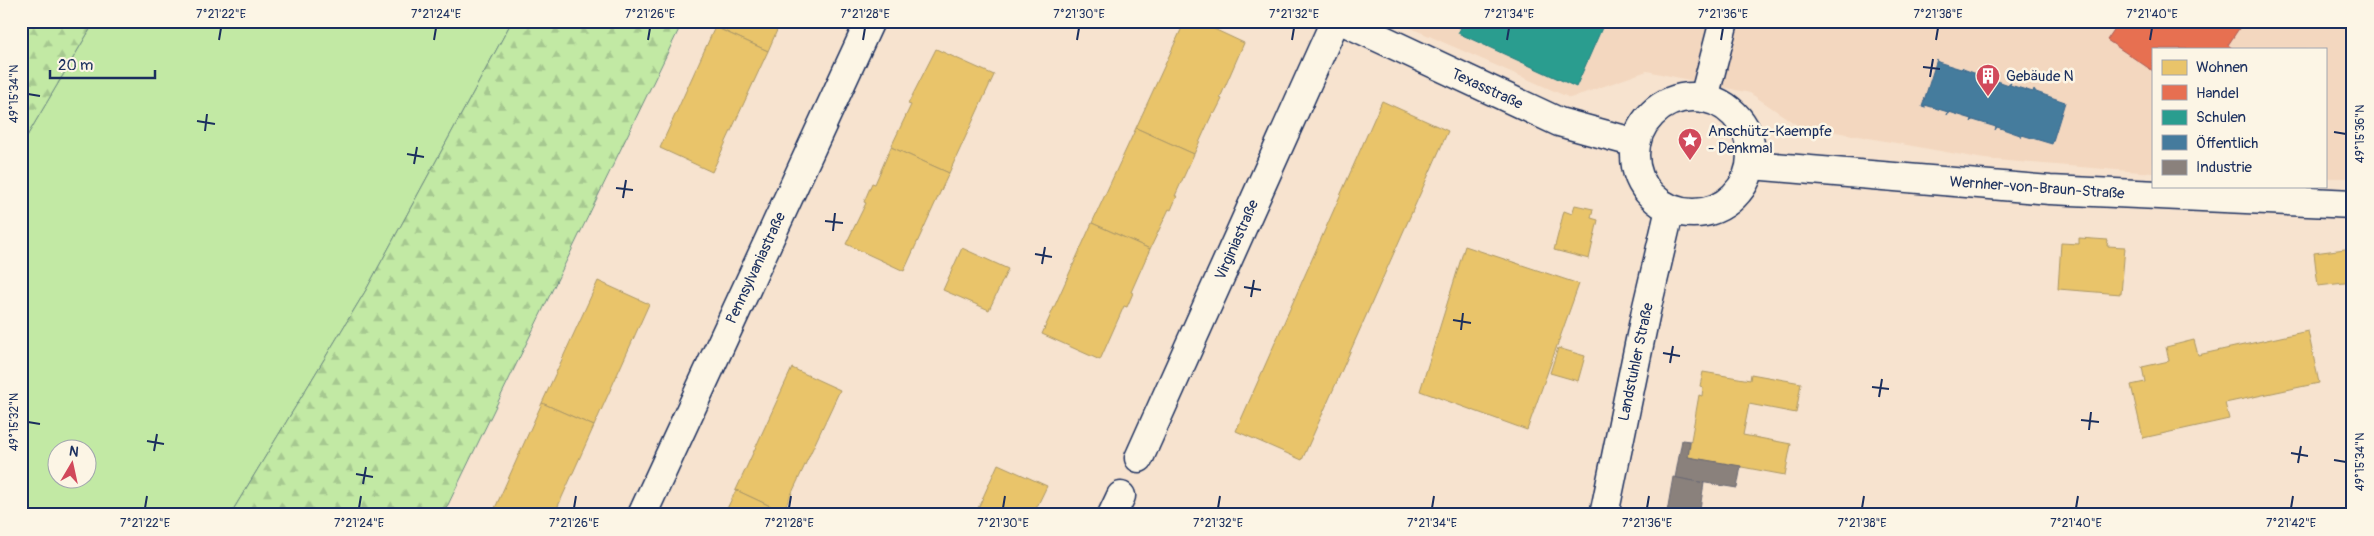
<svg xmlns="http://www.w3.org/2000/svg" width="2374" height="536" font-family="Pangolin,sans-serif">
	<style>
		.built { fill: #f3d7bf }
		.grass { fill: #c2e9a4; stroke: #6e8c81; fill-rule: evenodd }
		.forest { fill: url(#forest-firs); stroke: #6e8c81 }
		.homes { fill: #e9c46a; stroke: #ab9766 }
		.shops { fill: #e76f51; stroke: #aa5c55 }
		.schools { fill: #2a9d8f; stroke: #267c80 }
		.public { fill: #457b9d; stroke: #38648a }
		.industry { fill: #8a817c; stroke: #696873 }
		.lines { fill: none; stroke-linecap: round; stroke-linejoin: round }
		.minor-casing { stroke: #1b2f5e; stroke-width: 31 }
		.minor { stroke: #fcf5e5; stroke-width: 28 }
		.ticks { fill: none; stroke: #1b2f5e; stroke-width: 2 }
		.labels { text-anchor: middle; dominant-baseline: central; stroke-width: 5; stroke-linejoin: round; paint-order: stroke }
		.poi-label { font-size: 15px; fill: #1b2f5e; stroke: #fcf5e5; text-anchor: start }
		.street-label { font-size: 15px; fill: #1b2f5e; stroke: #fcf5e5 }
		.neatline { fill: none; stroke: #1b2f5e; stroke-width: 2 }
		.ticks-label { font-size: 12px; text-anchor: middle; fill: #1b2f5e }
	</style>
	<defs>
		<pattern id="forest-firs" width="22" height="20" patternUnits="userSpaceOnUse" patternTransform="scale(1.25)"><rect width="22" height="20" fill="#c2e9a4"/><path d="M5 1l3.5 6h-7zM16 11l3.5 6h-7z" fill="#a6c890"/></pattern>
	</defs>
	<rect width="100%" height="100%" fill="#f7e3cf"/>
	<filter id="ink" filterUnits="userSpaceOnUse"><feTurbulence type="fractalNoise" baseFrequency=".02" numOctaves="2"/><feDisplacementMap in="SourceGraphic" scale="10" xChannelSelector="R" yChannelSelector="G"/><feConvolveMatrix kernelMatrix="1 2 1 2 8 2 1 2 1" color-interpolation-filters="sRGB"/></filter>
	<g filter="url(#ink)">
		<!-- built -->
		<path class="built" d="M1395,21H2353V178H2325V49H2153V173L1984,159L1797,125L1750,93L1647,71L1570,98Z"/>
		<!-- grass -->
		<path class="grass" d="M95,21H512L366,290L230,515H21V146ZM58,448H88V478H58Z"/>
		<!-- forest -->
		<g class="forest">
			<path d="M21,21H95L21,146Z"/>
			<path d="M512,21H683L443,515H230L366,290Z"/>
		</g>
		<!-- homes -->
		<g class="homes">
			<path d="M718,21H781L768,51L715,27Z"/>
			<path d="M1185,21H1197L1244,43L1220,98L1222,99L1215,113L1213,112L1194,154L1136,128Z"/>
			<path d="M715,27L768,51L712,172L660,148Z"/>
			<path d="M936,49L994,75L949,173L891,147L911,105L908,104Z"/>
			<path d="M1382,101L1448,131L1302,460L1236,431Z"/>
			<path d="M1136,128L1194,154L1175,196H1177L1171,210L1169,209L1150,249L1092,223Z"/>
			<path d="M891,147L949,173L904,271L846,244L866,203L864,202L872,183L875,184Z"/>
			<path d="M1575,205L1593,209L1591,218L1598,220L1589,259L1554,250L1564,211L1572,214Z"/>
			<path d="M1092,223L1150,249L1131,292L1133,293L1127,307L1124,306L1100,360L1042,334Z"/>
			<path d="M2079,238L2108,240L2107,246L2125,247L2121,294L2058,289L2061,243L2079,244Z"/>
			<path d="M1465,246L1579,284L1527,430L1420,391Z"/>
			<path d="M962,248L1008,269L989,310L943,290Z"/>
			<path d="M2353,248V282L2318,286L2314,253Z"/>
			<path d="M598,281L649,304L594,426L542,403Z"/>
			<path d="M2308,331L2319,383L2225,403L2229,419L2143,438L2131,385L2145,382L2142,367L2169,361L2166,347L2194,340L2198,355Z"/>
			<path d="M1558,348L1585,356L1578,381L1550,373Z"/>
			<path d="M792,368L840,390L783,512L736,490Z"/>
			<path d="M1703,372L1750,380L1751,374L1801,383L1796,413L1749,404L1743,435L1791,444L1785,475L1688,457L1699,395L1702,396L1703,387L1700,386Z"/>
			<path d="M542,403L594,426L554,515H492Z"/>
			<path d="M998,464L1047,486L1033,515H975Z"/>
			<path d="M736,490L783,512L781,515H724Z"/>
		</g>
		<!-- shops -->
		<path class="shops" d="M2120,21H2244L2228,45L2233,49H2153V71L2107,40Z"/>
		<!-- schools -->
		<path class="schools" d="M1445,21H1605L1576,87L1458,33L1461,28Z"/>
		<!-- public -->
		<path class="public" d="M1937,59L1938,62L1961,69L1963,67V69L1985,77L1987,75L1986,77L2009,85L2011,82L2010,85L2033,92L2034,89L2036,92L2065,102L2052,144L2022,135L2021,138L2020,135L1997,127L1995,130L1996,127L1973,120L1971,122L1972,119L1949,112L1947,115L1948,112L1925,105V108L1922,107Z"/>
		<!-- industry -->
		<g class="industry">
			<path d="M1682,440L1690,441L1688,457L1741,466L1737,488L1675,478Z"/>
			<path d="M1673,477L1704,483L1699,515L1667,512Z"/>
		</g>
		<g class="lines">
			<defs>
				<g id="minor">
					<path d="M1343,21L1559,122L1636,143"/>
					<circle cx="1693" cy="155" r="58"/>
					<path d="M1704,98L1724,21"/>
					<path d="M1751,165L2050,190L2353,204"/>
					<path d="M1139,458L1335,21"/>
					<path d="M642,515L870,21"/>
					<path d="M1112,515L1121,496"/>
					<path d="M1604,515L1646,311L1670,209"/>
				</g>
			</defs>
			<!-- minor casing -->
			<use href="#minor" class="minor-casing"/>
			<!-- minor -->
			<use href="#minor" class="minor"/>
		</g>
	</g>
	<!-- ticks -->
	<path class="ticks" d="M219,40L221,28M434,40L436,28M648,40L650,28M863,40L865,28M1077,40L1079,28M1292,40L1294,28M1507,40L1509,28M1721,40L1723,28M1936,40L1938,28M2150,40L2152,28M1923,67L1940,69M1930,77L1933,59M28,94L40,96M197,121L215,124M205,131L207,114M2334,132L2346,134M407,154L424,157M414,164L417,147M616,188L633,190M623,198L626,180M825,221L843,223M833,231L835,213M1035,254L1052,257M1042,264L1045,247M1244,287L1261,290M1251,297L1254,280M1453,320L1471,323M1461,330L1463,313M1663,353L1680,356M1670,363L1673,346M1872,387L1889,389M1879,397L1882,379M2081,420L2099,422M28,422L40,424M2089,430L2091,412M147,441L164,444M154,451L157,434M2291,453L2308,456M2334,460L2346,462M2298,463L2301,446M356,474L373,477M363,484L366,467M145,508L147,496M359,508L361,496M574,508L576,496M789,508L791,496M1003,508L1005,496M1218,508L1220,496M1432,508L1434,496M1647,508L1649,496M1862,508L1864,496M2076,508L2078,496M2291,508L2293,496"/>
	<!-- icons -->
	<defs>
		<symbol id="building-pin" viewBox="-11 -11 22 30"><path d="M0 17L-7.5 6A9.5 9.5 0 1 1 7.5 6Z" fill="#d1495b" stroke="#fcf5e5"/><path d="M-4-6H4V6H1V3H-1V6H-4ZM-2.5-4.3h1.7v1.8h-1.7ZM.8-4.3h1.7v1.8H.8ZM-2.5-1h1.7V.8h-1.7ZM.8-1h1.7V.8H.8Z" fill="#fff"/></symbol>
		<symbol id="sight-pin" viewBox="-11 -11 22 30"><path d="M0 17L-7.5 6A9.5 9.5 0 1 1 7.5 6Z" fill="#d1495b" stroke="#fcf5e5"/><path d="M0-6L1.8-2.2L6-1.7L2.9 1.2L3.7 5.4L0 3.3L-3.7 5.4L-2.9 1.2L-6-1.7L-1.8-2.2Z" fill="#fff"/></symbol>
	</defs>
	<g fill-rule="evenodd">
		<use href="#building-pin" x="1974" y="62" width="28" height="38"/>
		<use href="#sight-pin" x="1676" y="126" width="28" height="38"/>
	</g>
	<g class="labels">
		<!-- poi labels -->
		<g class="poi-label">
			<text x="2006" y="76">Gebäude N</text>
			<text x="1708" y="131">Anschütz-Kaempfe<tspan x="1708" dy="17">- Denkmal</tspan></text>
		</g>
		<!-- street labels -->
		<g class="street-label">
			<text transform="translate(1487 89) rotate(25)">Texasstraße</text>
			<text transform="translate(2037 188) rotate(4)">Wernher-von-Braun-Straße</text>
			<text transform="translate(1237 240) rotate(-66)">Virginiastraße</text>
			<text transform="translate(756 268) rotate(-65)">Pennsylvaniastraße</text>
			<text transform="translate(1636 362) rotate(-78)">Landstuhler Straße</text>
		</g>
	</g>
	<!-- margin -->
	<rect width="2374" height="536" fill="none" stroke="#fcf5e5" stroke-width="55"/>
	<!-- legend -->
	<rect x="2152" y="48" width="175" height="140" fill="#fcf5e5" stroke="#a2a6af"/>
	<rect x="2162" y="60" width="25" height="15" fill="#e9c46a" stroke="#a2a6af"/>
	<text x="2196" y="72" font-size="15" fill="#1b2f5e">Wohnen</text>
	<rect x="2162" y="85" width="25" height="15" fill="#e76f51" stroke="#a2a6af"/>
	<text x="2196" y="98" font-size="15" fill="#1b2f5e">Handel</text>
	<rect x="2162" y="110" width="25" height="15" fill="#2a9d8f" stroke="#a2a6af"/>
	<text x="2196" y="122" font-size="15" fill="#1b2f5e">Schulen</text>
	<rect x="2162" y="135" width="25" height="15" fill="#457b9d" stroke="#a2a6af"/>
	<text x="2196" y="148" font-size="15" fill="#1b2f5e">Öffentlich</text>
	<rect x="2162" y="160" width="25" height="15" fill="#8a817c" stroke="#a2a6af"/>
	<text x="2196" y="172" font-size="15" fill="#1b2f5e">Industrie</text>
	<!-- north arrow -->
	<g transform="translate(72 464) rotate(9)"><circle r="24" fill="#fcf5e5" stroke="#a2a6af"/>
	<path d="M0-4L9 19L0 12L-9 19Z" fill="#d1495b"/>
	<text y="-8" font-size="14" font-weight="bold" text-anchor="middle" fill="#1b2f5e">N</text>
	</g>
	<!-- scale -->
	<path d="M50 70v8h105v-8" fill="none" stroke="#1b2f5e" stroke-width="2.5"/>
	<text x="58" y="70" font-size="15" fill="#1b2f5e" stroke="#fcf5e5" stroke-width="4" paint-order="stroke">20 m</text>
	<rect x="28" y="28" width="2318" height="480" class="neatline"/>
	<g class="ticks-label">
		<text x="221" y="18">7°21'22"E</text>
		<text x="436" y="18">7°21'24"E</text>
		<text x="650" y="18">7°21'26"E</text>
		<text x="865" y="18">7°21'28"E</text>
		<text x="1079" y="18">7°21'30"E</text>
		<text x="1294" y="18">7°21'32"E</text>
		<text x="1509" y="18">7°21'34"E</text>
		<text x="1723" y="18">7°21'36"E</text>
		<text x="1938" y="18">7°21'38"E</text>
		<text x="2152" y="18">7°21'40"E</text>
		<text transform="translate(14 94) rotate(-90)" y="4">49°15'34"N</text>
		<text transform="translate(2360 134) rotate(-90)" y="4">49°15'36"N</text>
		<text transform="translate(14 422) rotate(-90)" y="4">49°15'32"N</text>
		<text transform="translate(2360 462) rotate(-90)" y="4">49°15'34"N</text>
		<text x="145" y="527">7°21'22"E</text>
		<text x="359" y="527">7°21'24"E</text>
		<text x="574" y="527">7°21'26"E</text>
		<text x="789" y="527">7°21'28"E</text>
		<text x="1003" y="527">7°21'30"E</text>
		<text x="1218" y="527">7°21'32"E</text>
		<text x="1432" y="527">7°21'34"E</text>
		<text x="1647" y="527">7°21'36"E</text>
		<text x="1862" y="527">7°21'38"E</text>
		<text x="2076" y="527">7°21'40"E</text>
		<text x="2291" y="527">7°21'42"E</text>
	</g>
</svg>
